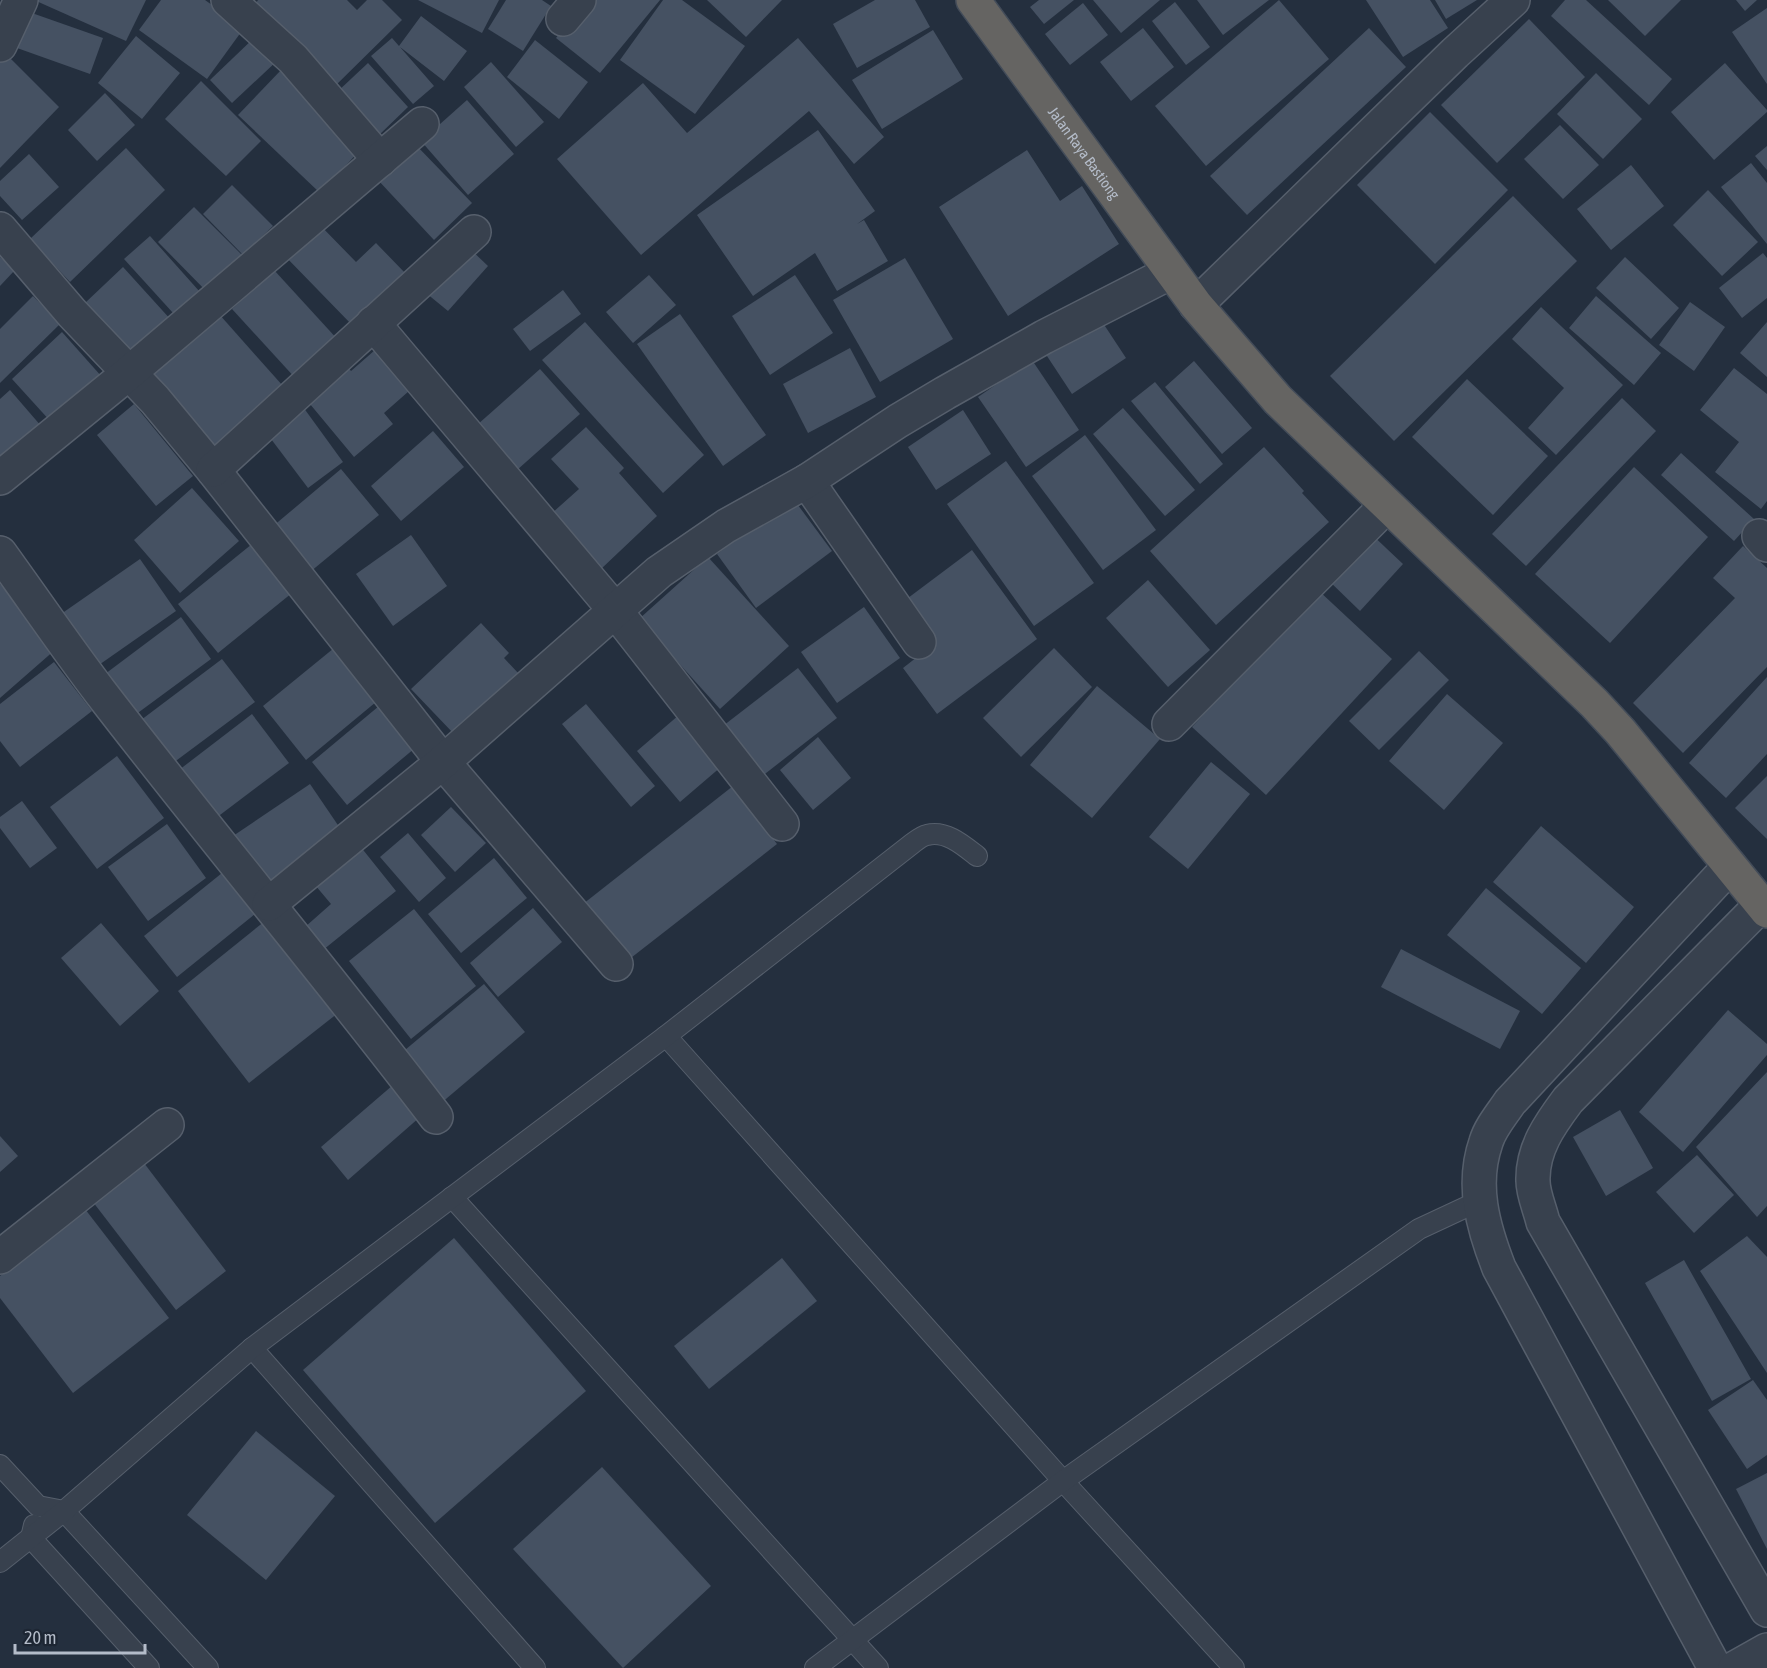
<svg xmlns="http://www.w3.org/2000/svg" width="1767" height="1668" font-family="'Asap Condensed',sans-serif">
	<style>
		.building { fill: #455162 }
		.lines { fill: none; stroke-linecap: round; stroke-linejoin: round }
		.service-casing { stroke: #565f6c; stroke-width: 22 }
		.minor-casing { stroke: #565f6c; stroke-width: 36 }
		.tertiary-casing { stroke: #565f6c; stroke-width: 36 }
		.trunk-casing { stroke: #434c59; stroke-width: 36 }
		.service { stroke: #38414e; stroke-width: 20 }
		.minor { stroke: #38414e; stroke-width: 33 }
		.tertiary { stroke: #38414e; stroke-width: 33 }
		.trunk { stroke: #656462; stroke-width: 33 }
		.labels { text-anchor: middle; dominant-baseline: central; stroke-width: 6; stroke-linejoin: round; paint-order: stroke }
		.street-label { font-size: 15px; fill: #b4bcc9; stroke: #1d2633 }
	</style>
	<rect width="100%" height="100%" fill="#242f3e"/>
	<!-- building -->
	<g class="building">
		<path d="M34,0H146L126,41Z"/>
		<path d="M161,0H205L244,28L207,79L139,30Z"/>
		<path d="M258,0H347L357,10L367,0H382L402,20L332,89L251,11Z"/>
		<path d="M418,0H499L482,33Z"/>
		<path d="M506,0H542L551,6L523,51L488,29Z"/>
		<path d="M587,0H660L600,73L556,38Z"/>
		<path d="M663,0H682L745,46L695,114L620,60Z"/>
		<path d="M707,0H782L746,37Z"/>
		<path d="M875,0H915L930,27L857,68L833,24Z"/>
		<path d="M1039,0H1074L1044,24L1030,7Z"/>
		<path d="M1093,0H1160L1121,33Z"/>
		<path d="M1197,0H1269L1223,35Z"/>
		<path d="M1279,0L1329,59L1206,166L1155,106Z"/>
		<path d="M1366,0H1430L1448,28L1403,57Z"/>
		<path d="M1435,0H1477L1446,19Z"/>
		<path d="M1565,0H1586L1672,79L1649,105L1551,16Z"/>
		<path d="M1608,0H1681L1645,36Z"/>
		<path d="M1736,0H1757L1745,11Z"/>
		<path d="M1175,2L1210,47L1186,65L1152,21Z"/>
		<path d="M1083,3L1108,35L1070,65L1045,34Z"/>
		<path d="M1767,8V84L1732,32Z"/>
		<path d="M29,12L103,38L90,74L17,48Z"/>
		<path d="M421,16L467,51L444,81L400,47L434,86L413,104L371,56L392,38L399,46Z"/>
		<path d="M1529,19L1585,77L1497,163L1441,105Z"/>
		<path d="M1143,28L1174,67L1131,101L1100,62Z"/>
		<path d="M1369,28L1406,67L1247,215L1210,176Z"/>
		<path d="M933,30L963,79L882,129L852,80Z"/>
		<path d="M257,35L279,59L232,103L210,80Z"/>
		<path d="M136,36L180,73L142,119L98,83Z"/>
		<path d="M798,38L884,137L854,164L809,111L641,255L557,159L643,83L687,133Z"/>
		<path d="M535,40L588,82L559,119L507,77Z"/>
		<path d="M7,55L59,107L0,168V63Z"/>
		<path d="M491,62L544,122L516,147L464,87Z"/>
		<path d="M368,63L408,107L377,137L336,93Z"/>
		<path d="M1725,63L1767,110V112L1714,160L1671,112Z"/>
		<path d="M282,69L363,147L320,193L238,115Z"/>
		<path d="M1596,73L1642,119L1603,159L1557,114Z"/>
		<path d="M201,81L261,141L226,176L165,119Z"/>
		<path d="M105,93L135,125L97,161L68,130Z"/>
		<path d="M467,100L514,154L468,195L421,141Z"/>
		<path d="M1430,112L1508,190L1435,264L1357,185Z"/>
		<path d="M1560,125L1599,165L1563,199L1524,159Z"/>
		<path d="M818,130L875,211L857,224L864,220L888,261L837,291L815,253L753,296L697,215Z"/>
		<path d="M414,143L472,203L434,240L377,179Z"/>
		<path d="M1767,146V170L1755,156Z"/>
		<path d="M126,148L165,190L70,282L30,239Z"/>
		<path d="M1027,150L1060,201L1082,186L1119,244L1008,316L939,207Z"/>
		<path d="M29,154L59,187L22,220L0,196V181Z"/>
		<path d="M1751,163L1767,183V244L1721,187Z"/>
		<path d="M1631,165L1664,206L1611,250L1577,209Z"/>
		<path d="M232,185L273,226L243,255L203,214Z"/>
		<path d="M1708,190L1758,242L1722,276L1673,225Z"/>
		<path d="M1513,196L1577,261L1394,441L1330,376Z"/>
		<path d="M194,207L249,262L213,298L158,242Z"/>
		<path d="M317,222L356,262L376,243L407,275L353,326L283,254Z"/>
		<path d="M150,236L208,301L183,324L124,259Z"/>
		<path d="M468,247L488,266L448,311L426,293Z"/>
		<path d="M1763,253L1767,258V298L1742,318L1719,288Z"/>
		<path d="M0,257L15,270L0,286Z"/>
		<path d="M1625,257L1679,308L1651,339L1596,288Z"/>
		<path d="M905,258L953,339L880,382L833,300Z"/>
		<path d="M123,267L172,321L135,356L85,303Z"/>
		<path d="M274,270L339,341L297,380L232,309Z"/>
		<path d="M649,275L676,305L633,343L606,312Z"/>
		<path d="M795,275L833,333L770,375L732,316Z"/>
		<path d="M563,290L581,314L530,351L513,329Z"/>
		<path d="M33,296L60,324L0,383V329Z"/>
		<path d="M1596,296L1661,353L1634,385L1569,328Z"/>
		<path d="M1690,302L1725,327L1694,371L1659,345Z"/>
		<path d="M1541,307L1623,385L1556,455L1528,428L1564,388L1512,339Z"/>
		<path d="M219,314L283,386L214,448L149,375Z"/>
		<path d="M680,314L766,435L723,466L637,344Z"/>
		<path d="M1099,317L1126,358L1072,394L1045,353Z"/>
		<path d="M585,322L704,455L663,493L542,360Z"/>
		<path d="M1767,322V377L1740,353Z"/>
		<path d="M62,332L102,377L52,423L12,379Z"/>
		<path d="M850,348L876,397L808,433L783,384Z"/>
		<path d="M375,350L409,391L384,413L393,424L354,457L300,392L340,358L351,371Z"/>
		<path d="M1032,360L1079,430L1026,467L978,397Z"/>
		<path d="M1194,361L1252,428L1222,454L1165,387Z"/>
		<path d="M1734,368L1767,394V501L1761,509L1715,472L1739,442L1700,410Z"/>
		<path d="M540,369L580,414L517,470L477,425Z"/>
		<path d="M1467,379L1548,456L1493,515L1412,437Z"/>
		<path d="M1155,382L1223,464L1200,484L1131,401Z"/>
		<path d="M10,390L48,434L0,476V399Z"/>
		<path d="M1622,398L1656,431L1526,566L1492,534Z"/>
		<path d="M298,400L343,462L308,488L262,427Z"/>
		<path d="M134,404L193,476L156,506L97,435Z"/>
		<path d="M1123,408L1195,490L1165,516L1093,434Z"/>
		<path d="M963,410L991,454L936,490L908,447Z"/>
		<path d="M586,427L624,468L619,473L657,516L601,569L551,514L579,489L551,459Z"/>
		<path d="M433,431L464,467L401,521L371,486Z"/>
		<path d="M1085,435L1156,530L1103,570L1032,476Z"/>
		<path d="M1264,447L1304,491L1302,493L1329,522L1216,625L1150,551Z"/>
		<path d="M1681,453L1754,519L1734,541L1661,475Z"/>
		<path d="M1006,461L1094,583L1034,626L947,504Z"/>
		<path d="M1634,467L1708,537L1610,643L1535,574Z"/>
		<path d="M341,469L379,515L310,572L272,527Z"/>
		<path d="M192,488L239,541L180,593L134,540Z"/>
		<path d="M792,497L832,551L756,608L717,554Z"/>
		<path d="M1368,531L1403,564L1360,611L1325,577Z"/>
		<path d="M411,535L447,586L393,626L356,574Z"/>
		<path d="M252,544L292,593L218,653L178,604Z"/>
		<path d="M1743,546L1767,568V667L1683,753L1633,703L1735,598L1713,578Z"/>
		<path d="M972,550L1037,639L937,714L903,668L935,643L904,601Z"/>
		<path d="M708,557L789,646L720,709L639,619Z"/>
		<path d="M140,559L176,611L96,667L61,614Z"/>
		<path d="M1148,580L1210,650L1168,687L1106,618Z"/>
		<path d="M0,584L56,649L0,698Z"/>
		<path d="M1318,590L1392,659L1266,795L1192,727Z"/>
		<path d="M864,607L900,658L837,703L801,652Z"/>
		<path d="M181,617L211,659L135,715L105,674Z"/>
		<path d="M481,623L509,653L504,658L519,674L454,734L411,689Z"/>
		<path d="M339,644L382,697L306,760L263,706Z"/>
		<path d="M1054,648L1092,687L1021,757L983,718Z"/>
		<path d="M1419,651L1449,680L1379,750L1349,721Z"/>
		<path d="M222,659L255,702L173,763L141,720Z"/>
		<path d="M54,662L92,711L20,767L0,741V704Z"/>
		<path d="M798,668L837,718L757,780L719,729Z"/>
		<path d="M1767,677V754L1726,798L1689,763Z"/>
		<path d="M1097,686L1160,739L1092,818L1030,765Z"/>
		<path d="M1447,694L1503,743L1444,810L1389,761Z"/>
		<path d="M385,701L421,743L347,805L312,762Z"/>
		<path d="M586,704L655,786L631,807L562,724Z"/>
		<path d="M252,714L289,763L216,818L179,770Z"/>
		<path d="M679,715L722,766L680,802L637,751Z"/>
		<path d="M818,737L851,778L813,810L780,770Z"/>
		<path d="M117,756L164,818L97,869L50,807Z"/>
		<path d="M1211,762L1250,794L1188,869L1149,837Z"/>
		<path d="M1767,776V839L1735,808Z"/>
		<path d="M310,784L344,834L267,886L233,836Z"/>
		<path d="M733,786L777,844L627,961L583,904Z"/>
		<path d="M22,801L57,848L30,868L0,828V817Z"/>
		<path d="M451,807L486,843L455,872L421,835Z"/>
		<path d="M167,824L206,878L148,921L108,867Z"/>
		<path d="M1541,826L1634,907L1586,963L1493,882Z"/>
		<path d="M408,833L446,878L419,902L380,857Z"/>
		<path d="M356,841L396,891L323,950L305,927L331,904L310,879Z"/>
		<path d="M494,858L527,898L461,953L428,914Z"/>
		<path d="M222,873L255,914L177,977L144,936Z"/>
		<path d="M1486,888L1581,968L1542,1014L1447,935Z"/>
		<path d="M533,908L562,942L498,997L470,963Z"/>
		<path d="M414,909L476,986L411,1039L349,961Z"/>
		<path d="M265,921L338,1013L249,1083L178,991Z"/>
		<path d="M101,923L159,991L120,1026L61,958Z"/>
		<path d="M1401,949L1520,1011L1500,1049L1381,987Z"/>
		<path d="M484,984L525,1032L440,1104L399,1055Z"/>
		<path d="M1728,1010L1767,1044V1055L1683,1152L1639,1112Z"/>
		<path d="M1767,1072V1206L1757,1217L1696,1147Z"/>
		<path d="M393,1085L420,1117L348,1180L321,1147Z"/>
		<path d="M1620,1110L1653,1168L1606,1196L1573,1137Z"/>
		<path d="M0,1136L18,1156L0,1172Z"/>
		<path d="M1697,1155L1734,1195L1694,1233L1656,1192Z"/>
		<path d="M144,1163L226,1271L176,1310L93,1202Z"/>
		<path d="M85,1209L169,1318L73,1393L0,1298V1276Z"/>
		<path d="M1747,1236L1767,1257V1373L1700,1271Z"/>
		<path d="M454,1238L586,1391L435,1523L303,1370Z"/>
		<path d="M782,1258L817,1301L709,1389L674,1346Z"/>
		<path d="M1684,1260L1751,1379L1712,1401L1645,1283Z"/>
		<path d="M1753,1380L1767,1400V1455L1747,1469L1708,1410Z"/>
		<path d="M256,1431L335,1496L266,1580L187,1515Z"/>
		<path d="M602,1467L711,1586L623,1668L513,1549Z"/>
		<path d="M1767,1473V1549L1736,1489Z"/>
	</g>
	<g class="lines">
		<defs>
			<g id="service">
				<path d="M666,1036L1063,1481L1234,1668"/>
				<path d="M452,1197L878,1668"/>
				<path d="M252,1348L535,1668"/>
				<path d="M0,1465L38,1506L64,1511L208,1668"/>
				<path d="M34,1525L31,1538L149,1668"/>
				<path d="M0,1562L64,1511L252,1348L666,1036L913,843C917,840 922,836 927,835C946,830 963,845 977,856"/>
				<path d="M815,1668L1063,1481L1419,1229L1479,1201"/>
			</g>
			<g id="minor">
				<path d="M228,0L293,59L380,160"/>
				<path d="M563,19L579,0"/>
				<path d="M0,45L21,0"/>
				<path d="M0,229L72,313L155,400L213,470L443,762L616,964"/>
				<path d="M1196,305L1455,53L1513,0"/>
				<path d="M373,323L614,609L782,824"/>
				<path d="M213,470L474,232"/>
				<path d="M0,478L130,372L422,124"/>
				<path d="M807,481L919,642"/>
				<path d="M1759,536L1767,545"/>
				<path d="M0,553C34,600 66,647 101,693C211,836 327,974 436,1117"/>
				<path d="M1169,724L1387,505"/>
				<path d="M269,904L443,762L659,572L726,526L807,481L898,421L945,393L1044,337L1171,272"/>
				<path d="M0,1257L167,1125"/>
			</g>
			<g id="tertiary">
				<path d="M1762,904L1568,1100C1550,1124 1532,1149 1533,1181C1533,1194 1540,1209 1543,1222L1767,1610"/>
				<path d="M1715,1668L1499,1268C1483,1227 1471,1185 1486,1142C1490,1128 1502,1114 1510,1102L1730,866"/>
				<path d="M1735,1668L1767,1650"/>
			</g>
			<g id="trunk">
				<path id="s1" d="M973,0L1196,305L1278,400L1594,703L1620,731L1767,911"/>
			</g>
		</defs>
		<!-- service casing -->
		<use href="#service" class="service-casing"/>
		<!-- minor casing -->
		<use href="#minor" class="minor-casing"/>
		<!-- tertiary casing -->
		<use href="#tertiary" class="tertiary-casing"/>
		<!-- trunk casing -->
		<use href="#trunk" class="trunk-casing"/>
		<!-- service -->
		<use href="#service" class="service"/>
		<!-- minor -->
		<use href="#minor" class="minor"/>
		<!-- tertiary -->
		<use href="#tertiary" class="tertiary"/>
		<!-- trunk -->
		<use href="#trunk" class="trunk"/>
	</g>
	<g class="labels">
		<!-- street labels -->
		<g class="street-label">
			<text stroke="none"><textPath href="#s1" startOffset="189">Jalan Raya Bastiong</textPath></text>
		</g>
	</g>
	<!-- scale -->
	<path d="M15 1644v9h130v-9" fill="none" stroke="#b4bcc9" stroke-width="3"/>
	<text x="24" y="1644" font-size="18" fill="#b4bcc9" stroke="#1d2633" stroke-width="4.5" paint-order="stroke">20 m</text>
</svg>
